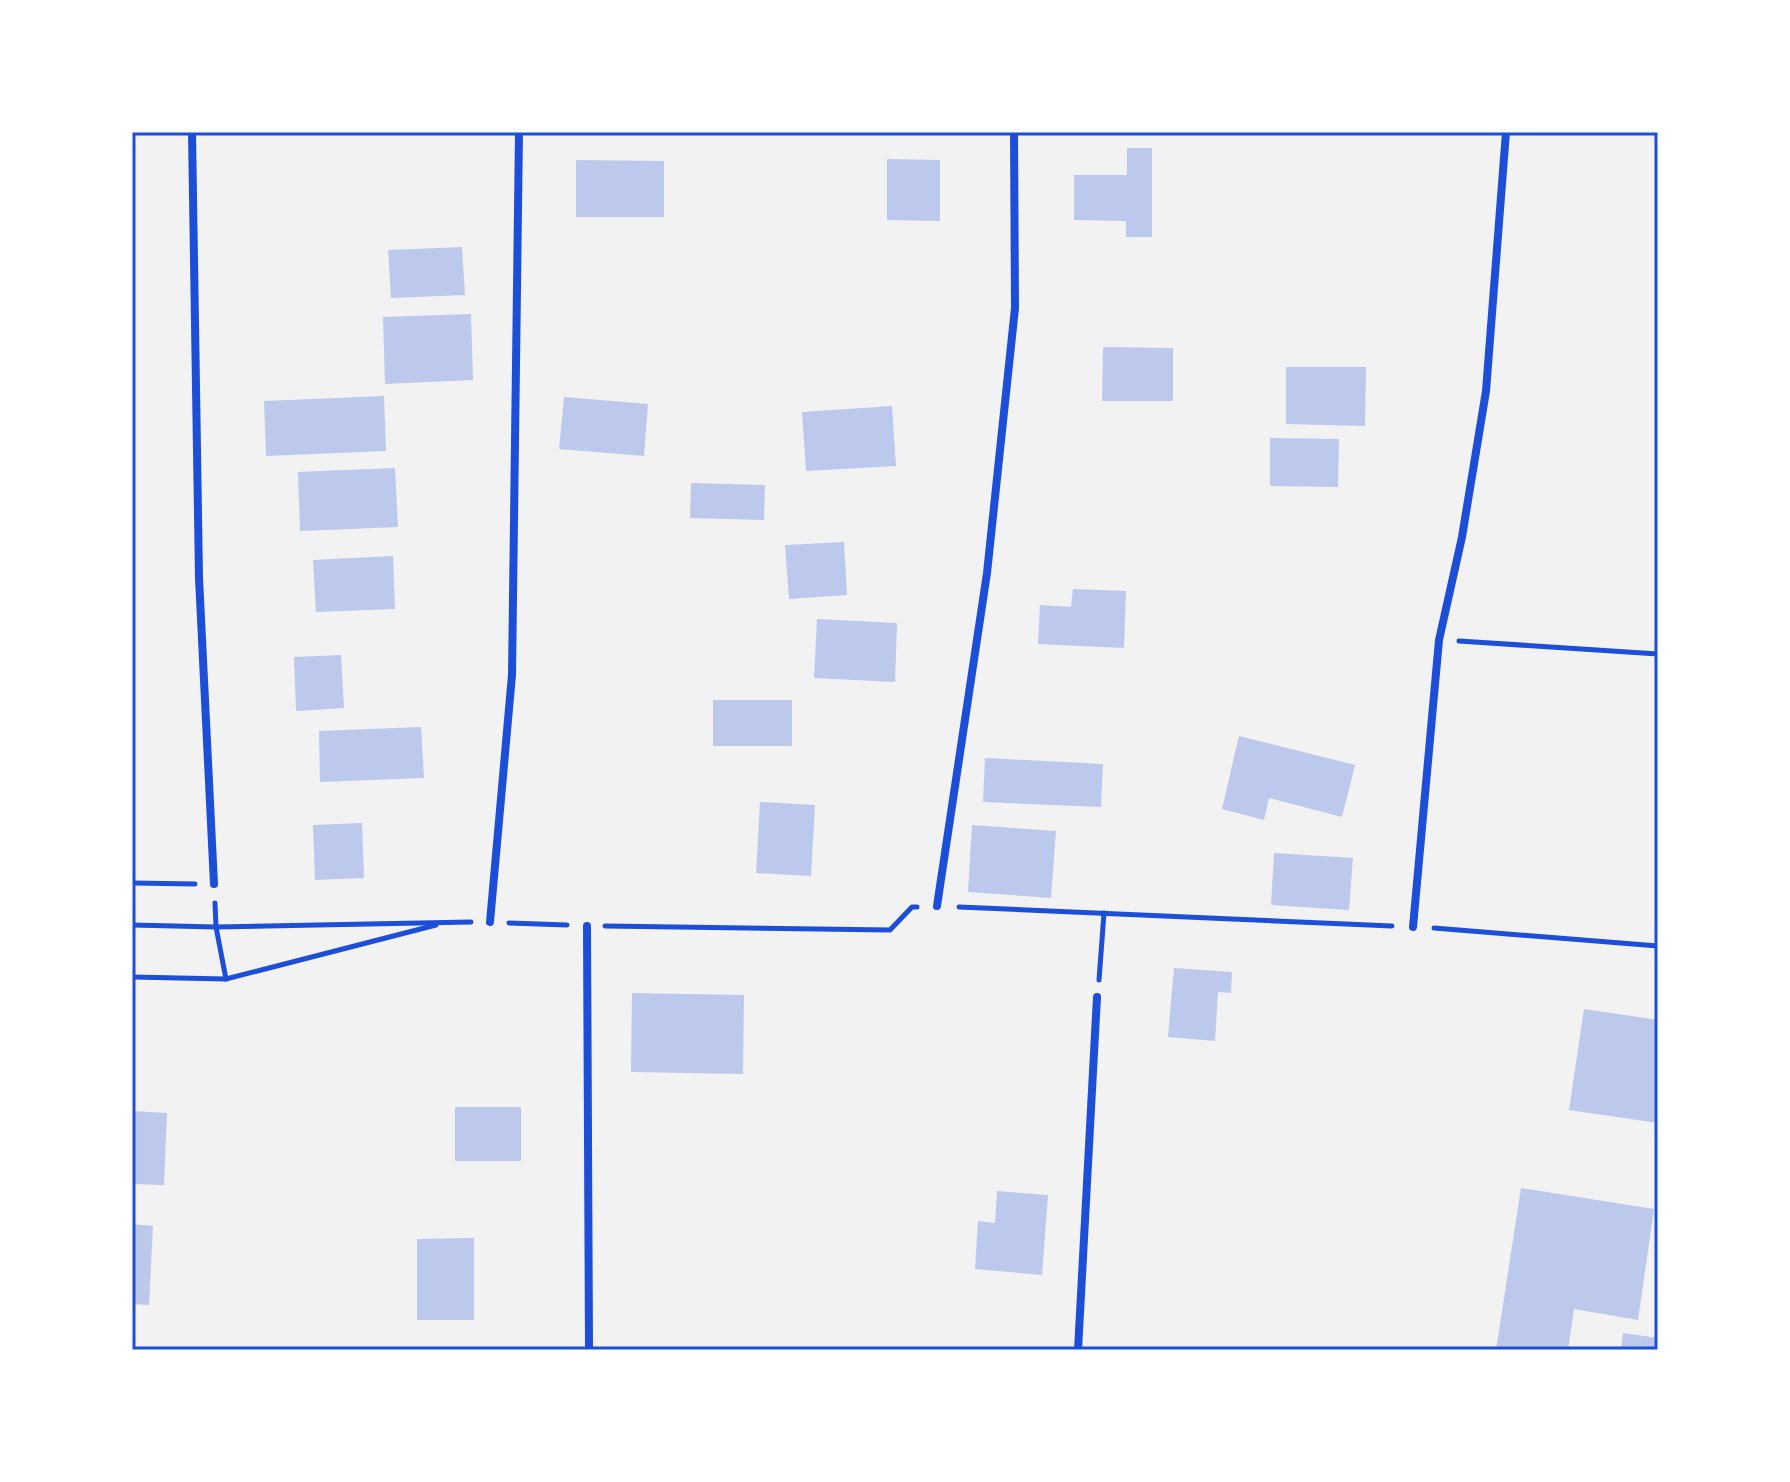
<svg xmlns="http://www.w3.org/2000/svg" width="1790" height="1482" font-family="Overpass,sans-serif">
	<style>
		.building { fill: #bdc9ec }
		.lines { fill: none; stroke-linecap: round; stroke-linejoin: round }
		.path { stroke: #1d4ed8; stroke-width: 5 }
		.minor { stroke: #1d4ed8; stroke-width: 8 }
		.neatline { fill: none; stroke: #1d4ed8; stroke-width: 3 }
	</style>
	<rect width="100%" height="100%" fill="#f2f2f2"/>
	<!-- building -->
	<g class="building">
		<path d="M1127,148H1152V237H1126V221L1074,220V175H1127Z"/>
		<path d="M887,159L940,160V221L887,220Z"/>
		<path d="M576,160L664,161V217H576Z"/>
		<path d="M462,247L465,295L391,298L388,250Z"/>
		<path d="M471,314L473,380L385,384L383,317Z"/>
		<path d="M1103,347L1173,348V401H1102Z"/>
		<path d="M1286,367H1366L1365,426L1286,424Z"/>
		<path d="M384,396L386,451L266,456L264,401Z"/>
		<path d="M564,397L648,404L644,456L559,449Z"/>
		<path d="M892,406L896,466L806,471L802,412Z"/>
		<path d="M1270,438L1339,439L1338,487L1270,486Z"/>
		<path d="M395,468L398,527L300,531L298,472Z"/>
		<path d="M691,483L765,485L764,520L690,518Z"/>
		<path d="M844,542L847,595L789,599L785,545Z"/>
		<path d="M393,556L395,609L316,612L313,560Z"/>
		<path d="M1073,589L1126,591L1124,648L1038,644L1040,605L1071,607Z"/>
		<path d="M817,619L897,623L895,682L814,678Z"/>
		<path d="M341,655L344,708L296,711L294,657Z"/>
		<rect x="713" y="700" width="79" height="46"/>
		<path d="M421,727L424,778L320,782L319,731Z"/>
		<path d="M1239,736L1355,765L1342,817L1269,798L1264,820L1222,809Z"/>
		<path d="M985,758L1103,764L1101,807L983,802Z"/>
		<path d="M760,802L815,805L811,876L756,873Z"/>
		<path d="M362,823L364,878L315,880L313,825Z"/>
		<path d="M972,825L1056,831L1051,898L968,892Z"/>
		<path d="M1274,853L1353,858L1349,910L1271,905Z"/>
		<path d="M1174,968L1232,972L1231,993L1218,992L1215,1041L1168,1037Z"/>
		<path d="M632,993L744,995L743,1074L631,1072Z"/>
		<path d="M1584,1009L1658,1020V1123L1569,1110Z"/>
		<rect x="455" y="1107" width="66" height="54"/>
		<path d="M132,1111L167,1113L164,1185L132,1184Z"/>
		<path d="M1521,1188L1654,1209L1638,1320L1574,1309L1568,1350H1496Z"/>
		<path d="M997,1191L1048,1195L1042,1275L975,1269L978,1221L995,1223Z"/>
		<path d="M132,1224L153,1226L149,1305L132,1304Z"/>
		<path d="M474,1238V1320H417V1239Z"/>
		<path d="M1623,1333L1658,1338V1350H1621Z"/>
	</g>
	<g class="lines">
		<!-- path -->
		<g class="path">
			<path d="M1459,641L1658,654"/>
			<path d="M132,883L195,884"/>
			<path d="M215,903L216,927L226,979"/>
			<path d="M959,907L1392,926"/>
			<path d="M509,923L567,925"/>
			<path d="M132,925L216,927L471,922"/>
			<path d="M605,926L890,930L912,907H917"/>
			<path d="M1434,928L1658,946"/>
			<path d="M132,977L226,979L436,925"/>
			<path d="M1099,980L1104,913"/>
		</g>
		<!-- minor -->
		<g class="minor">
			<path d="M192,132L199,578L214,884"/>
			<path d="M937,906L987,573L1015,308L1014,132"/>
			<path d="M490,922L512,675L519,132"/>
			<path d="M587,926L589,1350"/>
			<path d="M1413,927L1439,640L1462,537L1486,391L1506,132"/>
			<path d="M1078,1350L1097,997"/>
		</g>
	</g>
	<!-- border -->
	<rect width="1790" height="1482" fill="none" stroke="#ffffff" stroke-width="268"/>
	<rect x="134" y="134" width="1522" height="1214" class="neatline"/>
</svg>
